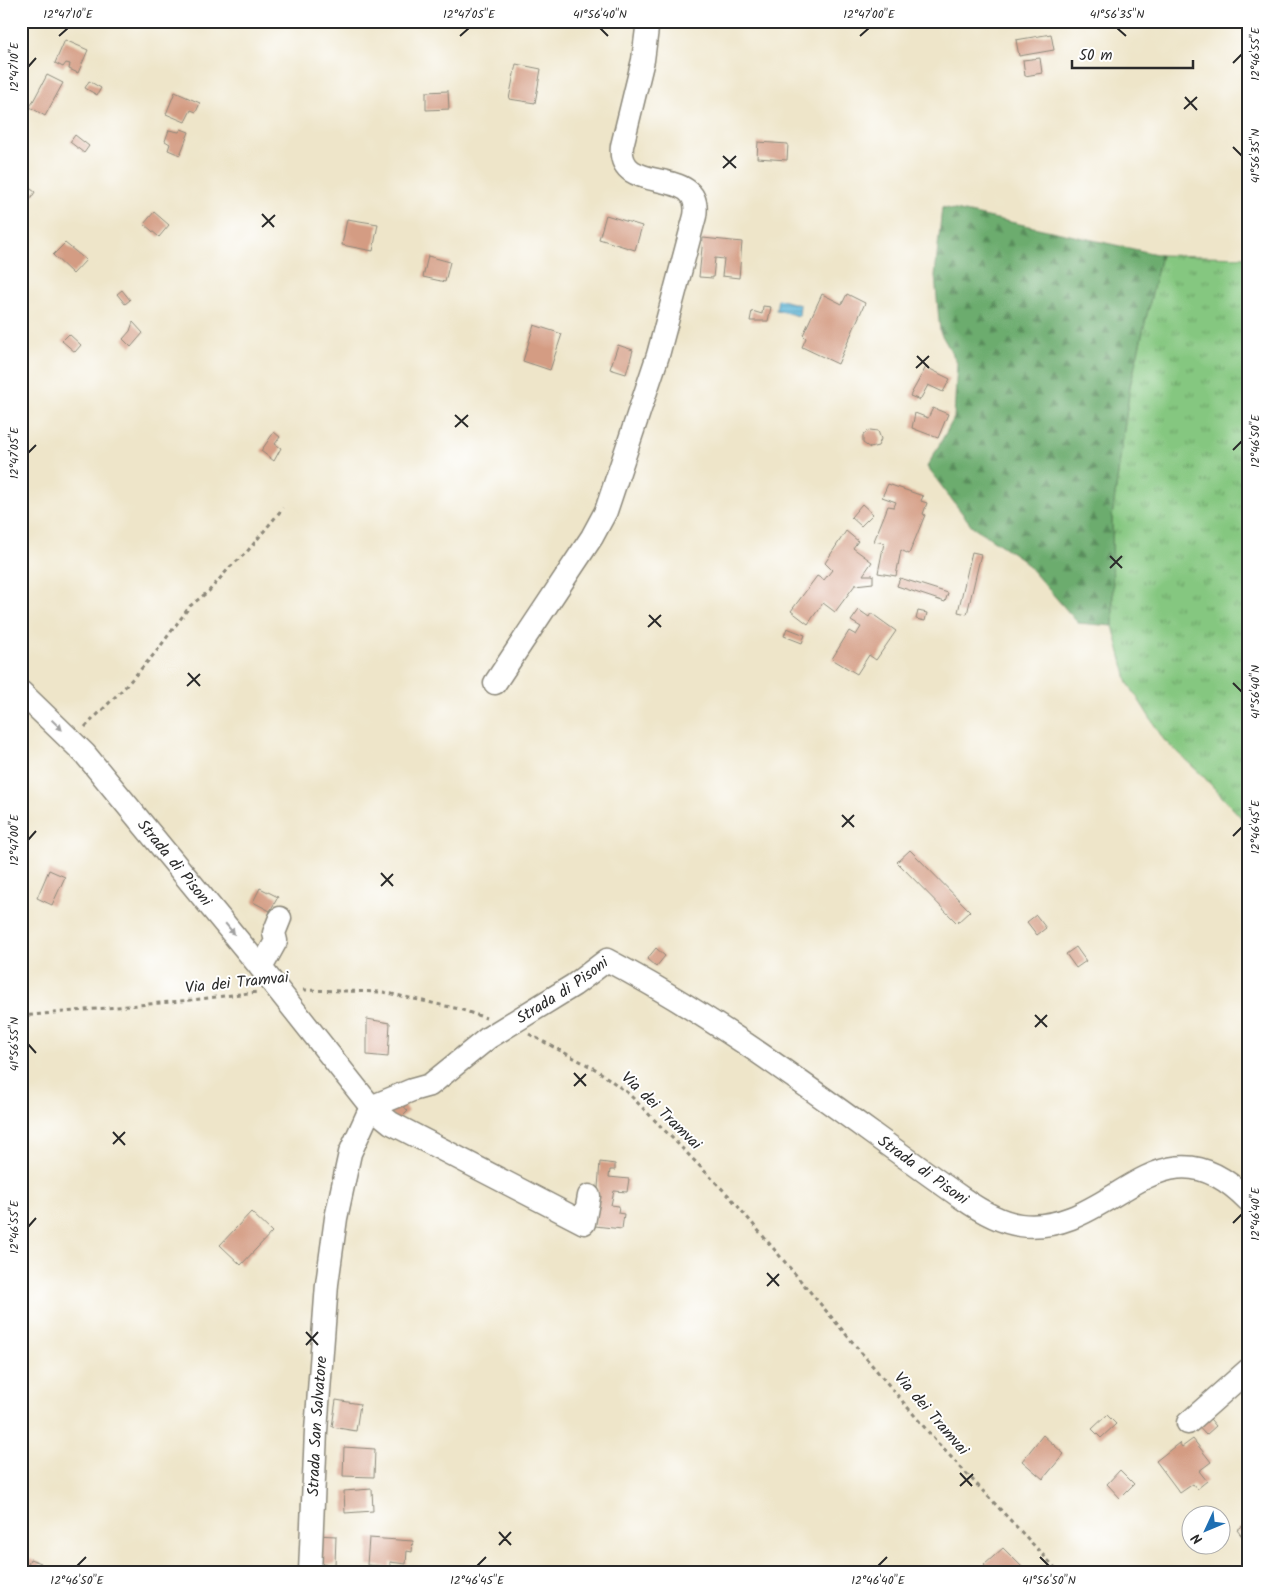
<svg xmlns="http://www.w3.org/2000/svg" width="1269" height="1593" font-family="Kalam,sans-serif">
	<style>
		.grass { fill: url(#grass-tufts); stroke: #587956 }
		.forest { fill: url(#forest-firs); stroke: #4c6c4c }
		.water { fill: url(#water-rules); stroke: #437082 }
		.building { fill: #d49c83 }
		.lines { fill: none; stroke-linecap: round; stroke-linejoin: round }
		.minor-casing { stroke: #8c887a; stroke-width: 25 }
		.path { stroke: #8c887a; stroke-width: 3; stroke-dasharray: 4 4; stroke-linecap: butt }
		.minor { stroke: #fff; stroke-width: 22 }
		.oneway { fill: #a0a0a0 }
		.ticks { fill: none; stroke: #2b2b2b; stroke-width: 2 }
		.labels { text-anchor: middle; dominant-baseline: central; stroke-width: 4; stroke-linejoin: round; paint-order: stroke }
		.street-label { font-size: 16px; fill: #2b2b2b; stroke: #fff }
		.neatline { fill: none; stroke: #2b2b2b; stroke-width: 2 }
		.ticks-label { font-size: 12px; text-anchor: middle; fill: #2b2b2b }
	</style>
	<defs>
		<pattern id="grass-tufts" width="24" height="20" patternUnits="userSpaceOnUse" patternTransform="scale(1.25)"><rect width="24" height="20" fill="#85c780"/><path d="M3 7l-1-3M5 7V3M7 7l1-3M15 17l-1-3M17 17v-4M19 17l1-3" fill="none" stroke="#6da269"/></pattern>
		<pattern id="forest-firs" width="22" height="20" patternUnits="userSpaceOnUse" patternTransform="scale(1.25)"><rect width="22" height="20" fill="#6cac6e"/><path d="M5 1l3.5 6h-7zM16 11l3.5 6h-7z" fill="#598c5b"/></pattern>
		<pattern id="water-rules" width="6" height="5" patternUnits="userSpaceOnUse" patternTransform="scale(1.25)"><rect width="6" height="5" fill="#5bb6d8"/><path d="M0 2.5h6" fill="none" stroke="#4b94af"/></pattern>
	</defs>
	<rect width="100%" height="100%" fill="#fff"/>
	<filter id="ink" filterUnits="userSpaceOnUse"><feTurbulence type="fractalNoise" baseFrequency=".02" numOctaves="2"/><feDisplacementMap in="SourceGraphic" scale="10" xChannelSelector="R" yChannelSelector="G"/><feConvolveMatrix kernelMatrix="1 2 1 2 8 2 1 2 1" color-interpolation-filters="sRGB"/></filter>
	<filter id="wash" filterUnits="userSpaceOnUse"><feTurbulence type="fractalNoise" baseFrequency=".0096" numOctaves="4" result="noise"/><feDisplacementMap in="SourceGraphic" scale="20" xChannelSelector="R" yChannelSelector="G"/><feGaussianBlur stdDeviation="1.12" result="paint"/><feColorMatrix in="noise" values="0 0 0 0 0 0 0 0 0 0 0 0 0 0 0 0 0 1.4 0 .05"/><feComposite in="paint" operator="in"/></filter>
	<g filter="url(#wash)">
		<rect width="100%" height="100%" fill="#eee5c9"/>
		<!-- grass -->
		<path class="grass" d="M1161,255L1248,257V825L1203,776L1164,740L1128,683L1113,626L1112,517L1130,386Z"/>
		<!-- forest -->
		<path class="forest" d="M942,207L1161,255L1130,386L1112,517L1113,626L1078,623L1022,559L972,526L927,467L954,418L957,362L940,332L935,276Z"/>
		<!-- water -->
		<path class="water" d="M778,299L800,305L799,316L776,310Z"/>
		<g id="blocks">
			<!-- building -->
			<g class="building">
				<path d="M1051,34L1054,50L1019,56L1016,40Z"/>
				<path d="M65,40L88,50L78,73L69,69L70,64L66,63L63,67L55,63Z"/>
				<path d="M1040,58L1042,73L1025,76L1023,60Z"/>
				<path d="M516,64L541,69L535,103L509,99Z"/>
				<path d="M47,75L63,83L45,116L30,107Z"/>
				<path d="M89,81L101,88L97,95L85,88Z"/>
				<path d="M448,91L449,109L426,110V92Z"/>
				<path d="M175,92L200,103L196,112L191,110L185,122L166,114Z"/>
				<path d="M181,129L189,132L180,155L168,150L170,144L165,141L169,130L179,132Z"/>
				<path d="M75,135L89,146L84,153L70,142Z"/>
				<path d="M758,142L788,144L787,160L757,158Z"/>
				<path d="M24,184L35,192L26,206L21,203V189Z"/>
				<path d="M154,212L169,225L159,237L144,224Z"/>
				<path d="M606,215L642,226L635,250L599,239Z"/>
				<path d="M347,219L378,224L373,251L342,245Z"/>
				<path d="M703,238L742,242L739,278L722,276L724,259L715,258L713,278L699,277Z"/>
				<path d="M65,243L86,260L73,274L53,255Z"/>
				<path d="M428,256L450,262L445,282L423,277Z"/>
				<path d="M122,290L130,300L125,304L117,294Z"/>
				<path d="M822,294L842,304L847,294L865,303L838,364L802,347L806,338L803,335Z"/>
				<path d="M763,306L771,307L768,321H750L752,311L762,314Z"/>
				<path d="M133,322L143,333L131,347L123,339L130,331Z"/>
				<path d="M534,325L562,334L550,370L523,361Z"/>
				<path d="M69,334L81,345L75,352L62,341Z"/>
				<path d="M618,345L633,350L626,374L610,369Z"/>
				<path d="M926,367L950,379L943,392L928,385L920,400L910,396Z"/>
				<path d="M933,408L948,414L938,438L912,428L915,413L928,418Z"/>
				<path d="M870,430L878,431L881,439L878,446L870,448L863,443V435Z"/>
				<path d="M274,432L280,437L275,444L281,448L274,461L261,451Z"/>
				<path d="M888,484L923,496L921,501L927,503L923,514L925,515L909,554L901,550L896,576L878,573L884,543L874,541L888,506L894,507L896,502L882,497Z"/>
				<path d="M862,504L873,514L861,526L851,517Z"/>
				<path d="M846,531L858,541L853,548L872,562L863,575H873V583L855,585L835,612L823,603L808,624L791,611L817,576L824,580L832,570L825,563Z"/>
				<path d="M972,552L981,554L967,614L958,612Z"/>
				<path d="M900,578L948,593L945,602L897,586Z"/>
				<path d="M859,610L869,617L871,613L896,631L876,660L869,655L857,674L832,659L849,631L856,635L861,627L851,621Z"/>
				<path d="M918,611L927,613L925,621L916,619Z"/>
				<path d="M787,628L805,635L802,643L784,636Z"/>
				<path d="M910,850L970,911L957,923L897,862Z"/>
				<path d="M49,870L65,877L52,905L37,898Z"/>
				<path d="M260,888L278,897L270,911L253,902Z"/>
				<path d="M1036,915L1046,928L1037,935L1027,922Z"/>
				<path d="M1076,947L1086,961L1076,968L1066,954Z"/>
				<path d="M656,948L665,956L656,967L647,959Z"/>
				<path d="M367,1019L390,1023L388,1057L367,1055Z"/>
				<path d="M399,1101L408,1111L398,1121L389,1111Z"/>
				<path d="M600,1162L615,1164V1170H610L609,1177L629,1179L627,1192L614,1191L611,1205L619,1206L618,1213L624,1214L622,1229L595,1226Z"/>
				<path d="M251,1212L272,1232L241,1265L220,1245Z"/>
				<path d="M336,1400L360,1404L356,1431L332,1427Z"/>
				<path d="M1206,1414L1216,1426L1206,1435L1195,1423Z"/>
				<path d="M1107,1415L1116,1424L1101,1438L1092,1429Z"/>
				<path d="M1043,1435L1064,1454L1043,1479L1022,1461Z"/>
				<path d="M1193,1439L1211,1462L1199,1471L1207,1481L1197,1489L1193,1484L1180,1493L1156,1461L1179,1443L1182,1447Z"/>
				<path d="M344,1447L375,1449L374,1477L343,1476Z"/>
				<path d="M1120,1470L1134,1484L1120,1498L1107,1484Z"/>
				<path d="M372,1489L373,1511L345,1513L344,1491Z"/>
				<path d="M1248,1522V1544L1237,1530Z"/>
				<path d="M315,1535L336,1536L335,1565L314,1564Z"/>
				<path d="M369,1538L413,1541L412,1552L407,1551L406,1564L390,1562V1567L367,1565Z"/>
				<path d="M1003,1548L1027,1572H990L984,1565Z"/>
				<path d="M30,1559L41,1563L38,1572L26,1570Z"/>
			</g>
		</g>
	</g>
	<g filter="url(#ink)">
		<use href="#blocks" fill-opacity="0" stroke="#8c887a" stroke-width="1"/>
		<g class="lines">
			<defs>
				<g id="minor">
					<path d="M495,683L592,537L606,511L658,355L695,216C704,163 616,198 622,146L643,60L648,21"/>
					<path id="s1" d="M21,692L85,754L261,968L371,1107L391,1123L584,1223L589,1196"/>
					<path d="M261,968L276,941L274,933L280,918"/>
					<path id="s2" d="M371,1107L412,1090L430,1085L488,1038L574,985L607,960C733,1026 845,1116 962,1198C979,1210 999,1222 1020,1225C1112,1237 1159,1109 1248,1200"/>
					<path d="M1188,1423L1248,1370"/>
					<path id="s3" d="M310,1572L316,1431L327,1284L336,1218L350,1153L371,1107"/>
				</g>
			</defs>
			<!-- minor casing -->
			<use href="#minor" class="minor-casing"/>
			<!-- path -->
			<g class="path">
				<path d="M85,727L125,687L156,652L190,606L209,591L230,567L246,553L283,508"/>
				<path d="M303,990L383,992L459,1009L486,1018"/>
				<path d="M21,1016L192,1000L257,992"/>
				<path d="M529,1034L597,1070L629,1094L730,1197L936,1441L1059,1572"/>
			</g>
			<!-- minor -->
			<use href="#minor" class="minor"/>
		</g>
		<!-- one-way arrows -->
		<defs><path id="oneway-solid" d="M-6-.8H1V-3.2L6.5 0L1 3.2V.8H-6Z" transform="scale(1.25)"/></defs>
		<g class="oneway">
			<use href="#oneway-solid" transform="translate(57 725) rotate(44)"/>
			<use href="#oneway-solid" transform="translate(230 929) rotate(50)"/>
		</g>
	</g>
	<!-- ticks -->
	<path class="ticks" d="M600,28L608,36M1117,28L1126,36M59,36L68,28M460,36L469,28M860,36L869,28M1233,63L1242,54M28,67L36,58M1185,97L1197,110M1184,109L1197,97M1233,147L1242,156M723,156L736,168M723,168L736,156M262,214L274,227M262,227L275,215M917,356L929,368M916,368L929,356M455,415L468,427M455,427L468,415M1233,450L1242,441M28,453L36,445M1110,556L1122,568M1110,568L1122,556M649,615L661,627M648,627L661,615M188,673L200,686M1233,683L1242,692M187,686L200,674M842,815L854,827M842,827L854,815M1233,836L1242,827M28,840L36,831M381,873L393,886M381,886L393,874M1035,1015L1047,1027M1035,1027L1047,1015M28,1044L36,1053M574,1073L586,1086M574,1086L586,1074M113,1132L125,1145M113,1144L125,1132M1233,1223L1242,1214M28,1227L36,1218M767,1273L779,1286M767,1286L779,1274M306,1332L318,1345M306,1345L318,1332M960,1473L972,1486M960,1486L973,1474M499,1532L511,1545M499,1545L511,1532M1040,1557L1049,1566M77,1566L86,1557M477,1566L486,1557M878,1566L887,1557"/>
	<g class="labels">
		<!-- street labels -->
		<g class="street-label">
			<text stroke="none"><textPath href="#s1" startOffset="230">Strada di Pisoni</textPath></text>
			<text transform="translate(237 983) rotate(-6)">Via dei Tramvai</text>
			<text stroke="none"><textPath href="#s2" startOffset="226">Strada di Pisoni</textPath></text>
			<text transform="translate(661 1111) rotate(44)">Via dei Tramvai</text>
			<text stroke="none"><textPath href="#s2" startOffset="660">Strada di Pisoni</textPath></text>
			<text transform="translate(931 1414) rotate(49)">Via dei Tramvai</text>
			<text stroke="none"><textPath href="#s3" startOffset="146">Strada San Salvatore</textPath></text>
		</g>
	</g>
	<!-- margin -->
	<rect width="1269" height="1593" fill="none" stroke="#fff" stroke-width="55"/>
	<!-- north arrow -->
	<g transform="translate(1206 1530) rotate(226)"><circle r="24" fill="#ffffff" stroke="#aaaaaa"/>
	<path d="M0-4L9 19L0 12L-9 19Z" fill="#1f6fb2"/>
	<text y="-8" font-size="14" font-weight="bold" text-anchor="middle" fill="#2b2b2b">N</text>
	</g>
	<!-- scale -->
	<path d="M1072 60v8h121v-8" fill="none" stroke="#2b2b2b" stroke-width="2.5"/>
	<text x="1079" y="60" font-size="15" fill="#2b2b2b" stroke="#ffffff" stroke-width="4" paint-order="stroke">50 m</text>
	<rect x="28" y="28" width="1214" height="1538" class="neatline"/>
	<g class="ticks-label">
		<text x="68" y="18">12°47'10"E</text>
		<text x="469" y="18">12°47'05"E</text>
		<text x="600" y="18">41°56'40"N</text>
		<text x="869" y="18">12°47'00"E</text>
		<text x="1117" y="18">41°56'35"N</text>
		<text transform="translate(1255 54) rotate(-90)" y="4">12°46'55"E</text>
		<text transform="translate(14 67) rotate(-90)" y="4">12°47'10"E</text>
		<text transform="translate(1255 156) rotate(-90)" y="4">41°56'35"N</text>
		<text transform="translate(1255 441) rotate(-90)" y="4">12°46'50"E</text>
		<text transform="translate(14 453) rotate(-90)" y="4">12°47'05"E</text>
		<text transform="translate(1255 692) rotate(-90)" y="4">41°56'40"N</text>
		<text transform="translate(1255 827) rotate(-90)" y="4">12°46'45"E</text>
		<text transform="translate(14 840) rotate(-90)" y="4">12°47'00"E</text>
		<text transform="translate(14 1044) rotate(-90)" y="4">41°56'55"N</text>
		<text transform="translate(1255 1214) rotate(-90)" y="4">12°46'40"E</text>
		<text transform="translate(14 1227) rotate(-90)" y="4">12°46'55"E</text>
		<text x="77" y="1584">12°46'50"E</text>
		<text x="477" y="1584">12°46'45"E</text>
		<text x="878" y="1584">12°46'40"E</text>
		<text x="1049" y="1584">41°56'50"N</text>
	</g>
</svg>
